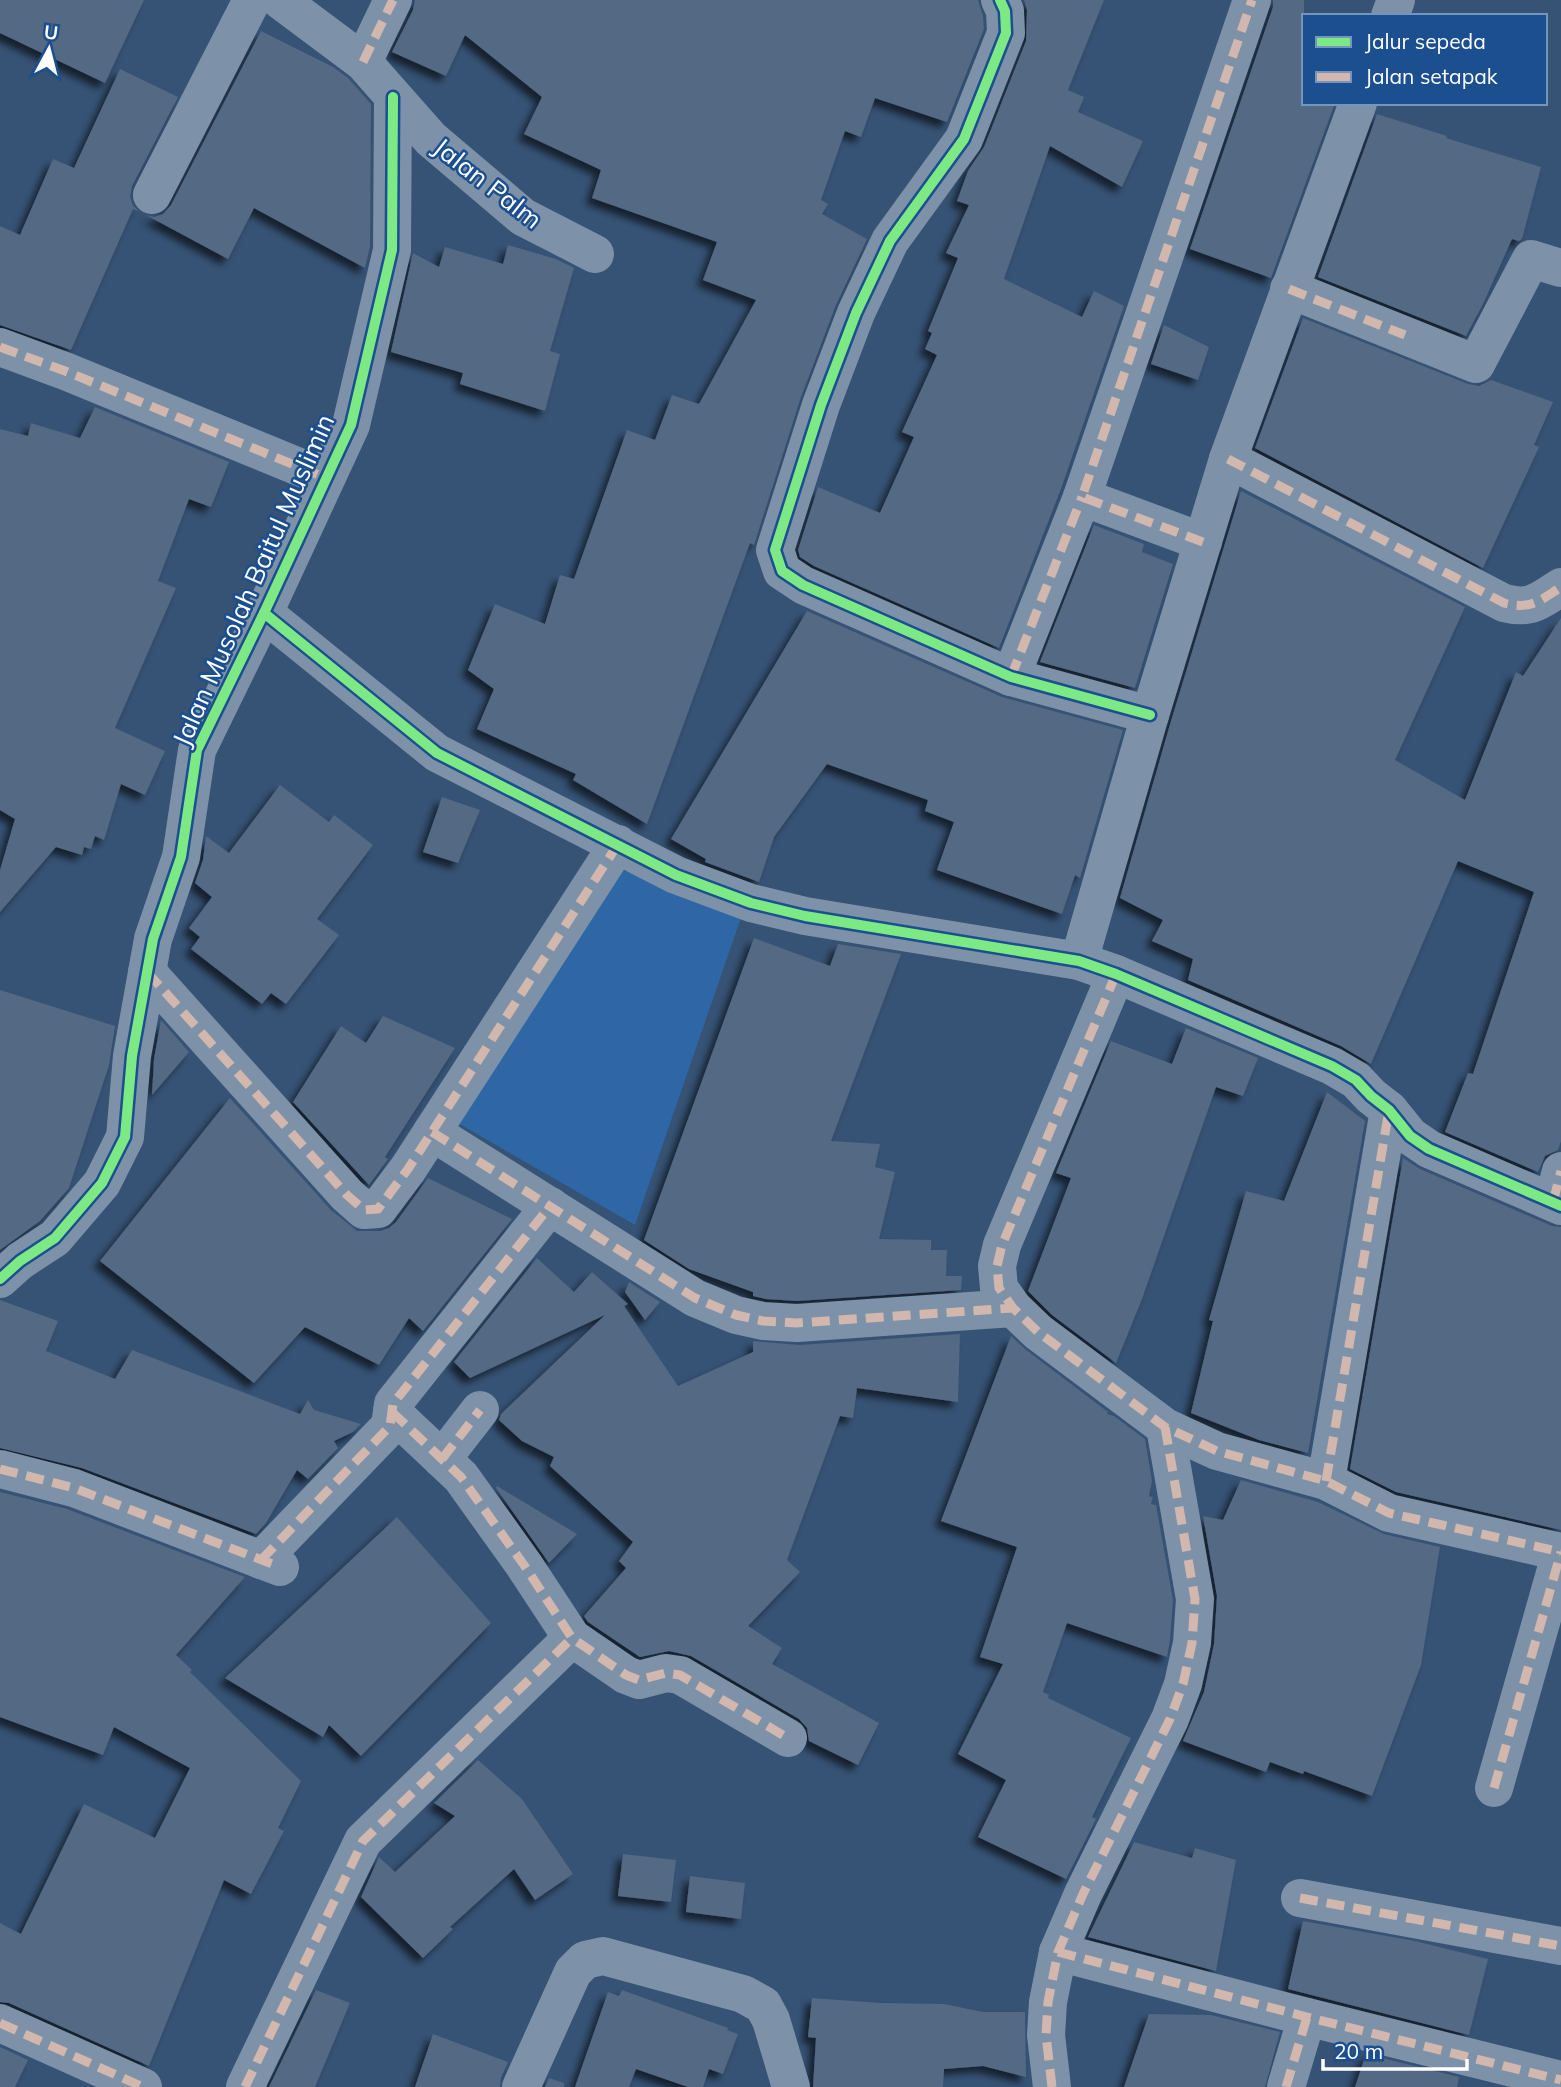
<svg xmlns="http://www.w3.org/2000/svg" width="1561" height="2087" font-family="Mulish,sans-serif">
	<style>
		.green { fill: #2f66a5 }
		.building { fill: #526984; filter: url(#shadow) }
		.lines { fill: none; stroke-linecap: round; stroke-linejoin: round }
		.street { stroke: #7d92a8; stroke-width: 38 }
		.quiet { stroke: #d1b7ad; stroke-width: 9; stroke-dasharray: 18 9; stroke-linecap: butt }
		.cycleway-casing { stroke: #1b4f8f; stroke-width: 15 }
		.cycleway { stroke: #7ce984; stroke-width: 10 }
		.labels { text-anchor: middle; dominant-baseline: central; stroke-width: 5; stroke-linejoin: round; paint-order: stroke }
		.street-label { font-size: 26px; fill: #fff; stroke: #1b4f8f }
	</style>
	<defs>
		<filter id="shadow"><feDropShadow dx="-6" dy="6" stdDeviation="3.5" flood-color="#0009"/></filter>
	</defs>
	<rect width="100%" height="100%" fill="#365274"/>
	<!-- green -->
	<path class="green" d="M588,858L743,912L635,1225L430,1107Z"/>
	<!-- building -->
	<g class="building">
		<path d="M0,0H144L105,83L0,33Z"/>
		<path d="M415,0H978L983,16L984,29L947,122L875,98L861,137L845,131L821,200L828,204L822,214L867,239L836,305L801,397L754,545L750,543L647,824L573,780L576,774L477,729L494,689L468,670L495,604L545,624L560,575L574,579L627,430L655,440L672,395L699,404L756,300L703,280L717,242L592,198L601,170L524,134L542,97L465,35L446,76L392,52L413,10Z"/>
		<path d="M1024,0H1104L1068,90L1084,97L1078,112L1143,141L1122,187L1050,146L1004,279L1082,317L1094,291L1124,306L1061,489L999,648L814,566L800,557L798,550L818,487L880,513L914,437L902,432L937,355L925,349L932,333L928,331L958,258L946,253L969,205L957,201L968,171L984,147L1026,41L1027,10Z"/>
		<path d="M1273,0H1304V103H1335L1271,278L1190,249L1273,7Z"/>
		<path d="M261,31L333,67L348,78L371,104L370,247L365,268L254,208L228,259L146,215L154,217L163,214L171,205Z"/>
		<path d="M120,69L178,97L132,186L130,197L133,206L139,211L133,209L71,350L0,325V226L20,235L53,159L74,168Z"/>
		<path d="M1377,114L1447,136L1446,138L1541,167L1522,239L1519,241L1512,239L1483,304L1466,336L1318,277Z"/>
		<path d="M508,245L556,259L574,268L550,351L560,354L545,411L460,384L463,373L391,352L413,253L439,267L445,247L503,264Z"/>
		<path d="M1303,318L1468,384L1479,386L1491,380L1553,402L1534,445L1539,447L1483,568L1255,448Z"/>
		<path d="M1164,325L1209,347L1198,380L1151,364Z"/>
		<path d="M95,407L229,462L211,507L189,499L158,581L176,588L115,728L165,751L145,795L121,784L104,840L95,836L91,849L84,847L82,855L56,847L0,912V870L15,819L0,810V429L28,436L31,423L80,438Z"/>
		<path d="M1241,491L1465,607L1395,760L1465,800L1516,672L1523,676L1561,618V1141L1558,1150L1545,1156L1538,1172L1445,1132L1468,1073L1473,1074L1534,892L1458,861L1371,1064L1341,1046L1188,980L1193,959L1152,941L1163,920L1120,898L1171,721Z"/>
		<path d="M1094,525L1144,544L1142,552L1173,564L1135,688L1040,662Z"/>
		<path d="M807,611L1002,697L1123,730L1080,878L1075,875L1062,914L937,870L954,822L925,811L928,800L827,764L774,837L759,882L705,862L706,859L671,839Z"/>
		<path d="M280,785L329,822L334,815L373,845L317,919L339,935L286,1004L271,993L262,1004L191,949L200,937L189,928L212,897L195,883L203,860L206,836L229,853Z"/>
		<path d="M442,797L480,810L458,863L423,852Z"/>
		<path d="M754,938L830,966L838,944L901,954L831,1141L880,1144L875,1167L895,1172L879,1239L931,1240V1250H947L946,1276H962L961,1290L797,1301L766,1299L753,1296V1292L689,1269L644,1240Z"/>
		<path d="M0,990L115,1026L109,1065L69,1188L40,1221L0,1250Z"/>
		<path d="M383,1016L455,1048L385,1157L388,1159L369,1185L293,1102L341,1026L366,1043Z"/>
		<path d="M161,1020L189,1052L152,1095L154,1059Z"/>
		<path d="M1186,1028L1258,1058L1243,1096L1216,1087L1142,1299L1116,1363L1052,1315L1028,1291L1071,1178L1056,1173L1111,1041L1172,1064Z"/>
		<path d="M1327,1092L1365,1121L1308,1453L1259,1440L1191,1413L1213,1321L1209,1320L1246,1191L1284,1201Z"/>
		<path d="M230,1098L331,1210L357,1231H380L389,1228L396,1222L428,1178L512,1219L423,1331L409,1318L379,1365L305,1327L254,1383L100,1261Z"/>
		<path d="M1403,1158L1420,1169L1552,1226L1561,1227V1530L1396,1492L1350,1469Z"/>
		<path d="M537,1258L574,1292L592,1272L628,1304L624,1306L678,1386L753,1352V1341L799,1345L960,1334L958,1402L857,1388L853,1418L840,1416L787,1560L800,1572L748,1626L782,1648L772,1664L879,1723L858,1765L809,1741L807,1728L799,1719L691,1656L669,1651L640,1657L588,1622L584,1616L626,1568L619,1561L633,1542L550,1466L554,1457L522,1441L499,1420L501,1414L605,1315L470,1378L454,1362Z"/>
		<path d="M629,1282L660,1302L645,1320L625,1292Z"/>
		<path d="M0,1300L58,1321L46,1351L115,1379L132,1350L300,1414L308,1400L314,1410L361,1424L353,1432L334,1441L338,1448L308,1479L297,1470L266,1523L256,1534L82,1468L0,1448Z"/>
		<path d="M1011,1336L1025,1349L1108,1412L1107,1414L1114,1416L1145,1439L1152,1481L1149,1496L1153,1497L1151,1504L1156,1505L1173,1600L1170,1640L1167,1657L1067,1623L1043,1692L1049,1695L1048,1698L1131,1738L1092,1817L1096,1819L1066,1879L978,1837L1006,1780L958,1754L1003,1664L980,1657L1017,1547L941,1521Z"/>
		<path d="M1241,1480L1318,1502L1384,1534L1440,1547L1421,1665L1372,1796L1304,1771L1303,1774L1270,1762L1266,1772L1183,1741L1204,1692L1214,1644L1217,1596L1203,1516L1223,1520Z"/>
		<path d="M497,1486L577,1534L549,1563L496,1488Z"/>
		<path d="M0,1492L67,1509L245,1577L176,1655L192,1670L190,1672L301,1781L278,1828L284,1831L251,1894L224,1880L149,2066L9,2003L0,2002V1923L21,1934L84,1804L155,1838L190,1768L114,1727L103,1755L0,1717Z"/>
		<path d="M397,1517L491,1623L361,1756L329,1725L323,1737L225,1678Z"/>
		<path d="M478,1760L522,1799L573,1874L535,1900L514,1869L450,1927L453,1929L423,1958L361,1897L379,1857L395,1872L455,1816L434,1803Z"/>
		<path d="M1134,1842L1192,1858L1195,1848L1236,1860L1216,1971L1088,1937Z"/>
		<path d="M623,1854L676,1860L671,1902L618,1896Z"/>
		<path d="M690,1876L745,1883L741,1919L686,1912Z"/>
		<path d="M1303,1921L1415,1941L1488,1959L1469,2035L1288,1989Z"/>
		<path d="M316,1990L350,2003L315,2087H269Z"/>
		<path d="M622,1990L728,2028L727,2030L738,2034L723,2074L709,2069L703,2087H688L636,2069L629,2087H575L608,1992L619,1996Z"/>
		<path d="M812,1998L881,2003L944,2004L983,2012H1025L1026,2077L983,2066L944,2069L943,2087H813L816,2038L808,2037Z"/>
		<path d="M1149,2014L1211,2015L1280,2032L1265,2087H1124Z"/>
		<path d="M433,2034L508,2062L501,2078L500,2087H415Z"/>
		<path d="M0,2047L28,2060L15,2087H0Z"/>
		<path d="M1366,2054L1459,2077L1457,2087H1355Z"/>
		<path d="M549,2078L564,2083V2087H545Z"/>
	</g>
	<g class="lines">
		<!-- street -->
		<g class="street">
			<path d="M280,0L363,62L431,139L523,217L595,254"/>
			<path d="M1000,0L1005,11L1006,33L964,139L890,241L856,313L821,405L775,550L782,571L803,585L1011,677L1150,715"/>
			<path d="M1390,16L1396,0"/>
			<path d="M363,62L393,0"/>
			<path d="M152,195L252,0"/>
			<path d="M1289,289L1476,364L1531,259L1561,268"/>
			<path d="M0,347L65,371L326,478"/>
			<path d="M1228,459L1504,603C1531,610 1539,601 1561,587"/>
			<path d="M1203,542L1082,497L1252,0"/>
			<path d="M264,613L437,753L676,875L751,903L805,916L1079,961L1116,974L1332,1066L1356,1080L1371,1096L1389,1110L1410,1136L1429,1149L1561,1206"/>
			<path d="M1011,677L1082,497"/>
			<path d="M1079,961L1150,715L1228,459L1358,103"/>
			<path d="M147,972L347,1195L364,1210L378,1209L408,1169L618,844"/>
			<path d="M1116,974L1002,1245L997,1266L999,1288L1013,1308L1038,1332L1165,1427L1217,1451L1326,1481L1389,1513L1561,1552"/>
			<path d="M432,1132L695,1298L736,1315L763,1321L797,1323L1013,1308"/>
			<path d="M1553,1202L1561,1171"/>
			<path d="M0,1279L20,1261L55,1238L102,1183L125,1137L132,1056L153,939L181,857L197,750L264,613L351,425L392,250L393,97"/>
			<path d="M392,1412L461,1477L524,1565L572,1638L626,1675L639,1680L666,1673L680,1675L788,1738"/>
			<path d="M442,1459L480,1410"/>
			<path d="M0,1469L74,1488L280,1567"/>
			<path d="M1326,1481L1389,1110"/>
			<path d="M261,1560L390,1426L393,1404L396,1400L550,1206"/>
			<path d="M1494,1788L1561,1552"/>
			<path d="M1300,1898L1561,1946"/>
			<path d="M1058,1952L1307,2017L1561,2080"/>
			<path d="M0,2023L143,2087"/>
			<path d="M245,2087L363,1841L572,1638"/>
			<path d="M521,2087L573,1972L585,1960L603,1956L743,1994L763,2005L771,2020L791,2087"/>
			<path d="M1052,2087L1046,2035L1048,2002L1058,1952L1083,1894L1170,1719L1183,1684L1192,1643L1195,1599L1165,1427"/>
			<path d="M1286,2087L1307,2017"/>
		</g>
		<!-- quiet -->
		<g class="quiet">
			<path d="M363,62L393,0"/>
			<path d="M1289,289L1405,335"/>
			<path d="M0,347L65,371L326,478"/>
			<path d="M1228,459L1504,603C1531,610 1539,601 1561,587"/>
			<path d="M1203,542L1082,497L1252,0"/>
			<path d="M1011,677L1082,497"/>
			<path d="M147,972L347,1195L364,1210L378,1209L408,1169L618,844"/>
			<path d="M1116,974L1002,1245L997,1266L999,1288L1013,1308L1038,1332L1165,1427L1217,1451L1326,1481L1389,1513L1561,1552"/>
			<path d="M432,1132L695,1298L736,1315L763,1321L797,1323L1013,1308"/>
			<path d="M1553,1202L1561,1171"/>
			<path d="M392,1412L461,1477L524,1565L572,1638L626,1675L639,1680L666,1673L680,1675L788,1738"/>
			<path d="M442,1459L480,1410"/>
			<path d="M0,1469L74,1488L280,1567"/>
			<path d="M1326,1481L1389,1110"/>
			<path d="M261,1560L390,1426L393,1404L396,1400L550,1206"/>
			<path d="M1494,1788L1561,1552"/>
			<path d="M1300,1898L1561,1946"/>
			<path d="M1058,1952L1307,2017L1561,2080"/>
			<path d="M0,2023L143,2087"/>
			<path d="M245,2087L363,1841L572,1638"/>
			<path d="M1052,2087L1046,2035L1048,2002L1058,1952L1083,1894L1170,1719L1183,1684L1192,1643L1195,1599L1165,1427"/>
			<path d="M1286,2087L1307,2017"/>
		</g>
		<defs>
			<g id="cycleway">
				<path d="M1000,0L1005,11L1006,33L964,139L890,241L856,313L821,405L775,550L782,571L803,585L1011,677L1150,715"/>
				<path d="M264,613L437,753L676,875L751,903L805,916L1079,961L1116,974L1332,1066L1356,1080L1371,1096L1389,1110L1410,1136L1429,1149L1561,1206"/>
				<path d="M0,1279L20,1261L55,1238L102,1183L125,1137L132,1056L153,939L181,857L197,750L264,613L351,425L392,250L393,97"/>
			</g>
		</defs>
		<!-- cycleway casing -->
		<use href="#cycleway" class="cycleway-casing"/>
		<!-- cycleway -->
		<use href="#cycleway" class="cycleway"/>
	</g>
	<g class="labels">
		<!-- street labels -->
		<g class="street-label">
			<text transform="translate(488 183) rotate(38)">Jalan Palm</text>
			<text transform="translate(253 580) rotate(-66)">Jalan Musolah Baitul Muslimin</text>
		</g>
	</g>
	<!-- legend -->
	<rect x="1302" y="14" width="245" height="91" fill="#1b4f8f" stroke="#7695bc" stroke-width="2"/>
	<rect x="1316" y="37" width="35" height="10" fill="#7ce984" stroke="#7695bc" stroke-width="2"/>
	<text x="1365" y="49" font-size="21" fill="#ffffff">Jalur sepeda</text>
	<rect x="1316" y="72" width="35" height="10" fill="#d1b7ad" stroke="#7695bc" stroke-width="2"/>
	<text x="1365" y="84" font-size="21" fill="#ffffff">Jalan setapak</text>
	<!-- north arrow -->
	<g transform="translate(49 49) rotate(7)" stroke="#1b4f8f" stroke-width="5" paint-order="stroke">
	<path d="M0-5L12 26L0 18L-12 26Z" fill="#ffffff"/>
	<text y="-10" font-size="19" font-weight="bold" text-anchor="middle" fill="#ffffff">U</text>
	</g>
	<!-- scale -->
	<path d="M1323 2059v10h144v-10" fill="none" stroke="#ffffff" stroke-width="3.5"/>
	<text x="1334" y="2059" font-size="21" fill="#ffffff" stroke="#1b4f8f" stroke-width="5" paint-order="stroke">20 m</text>
</svg>
